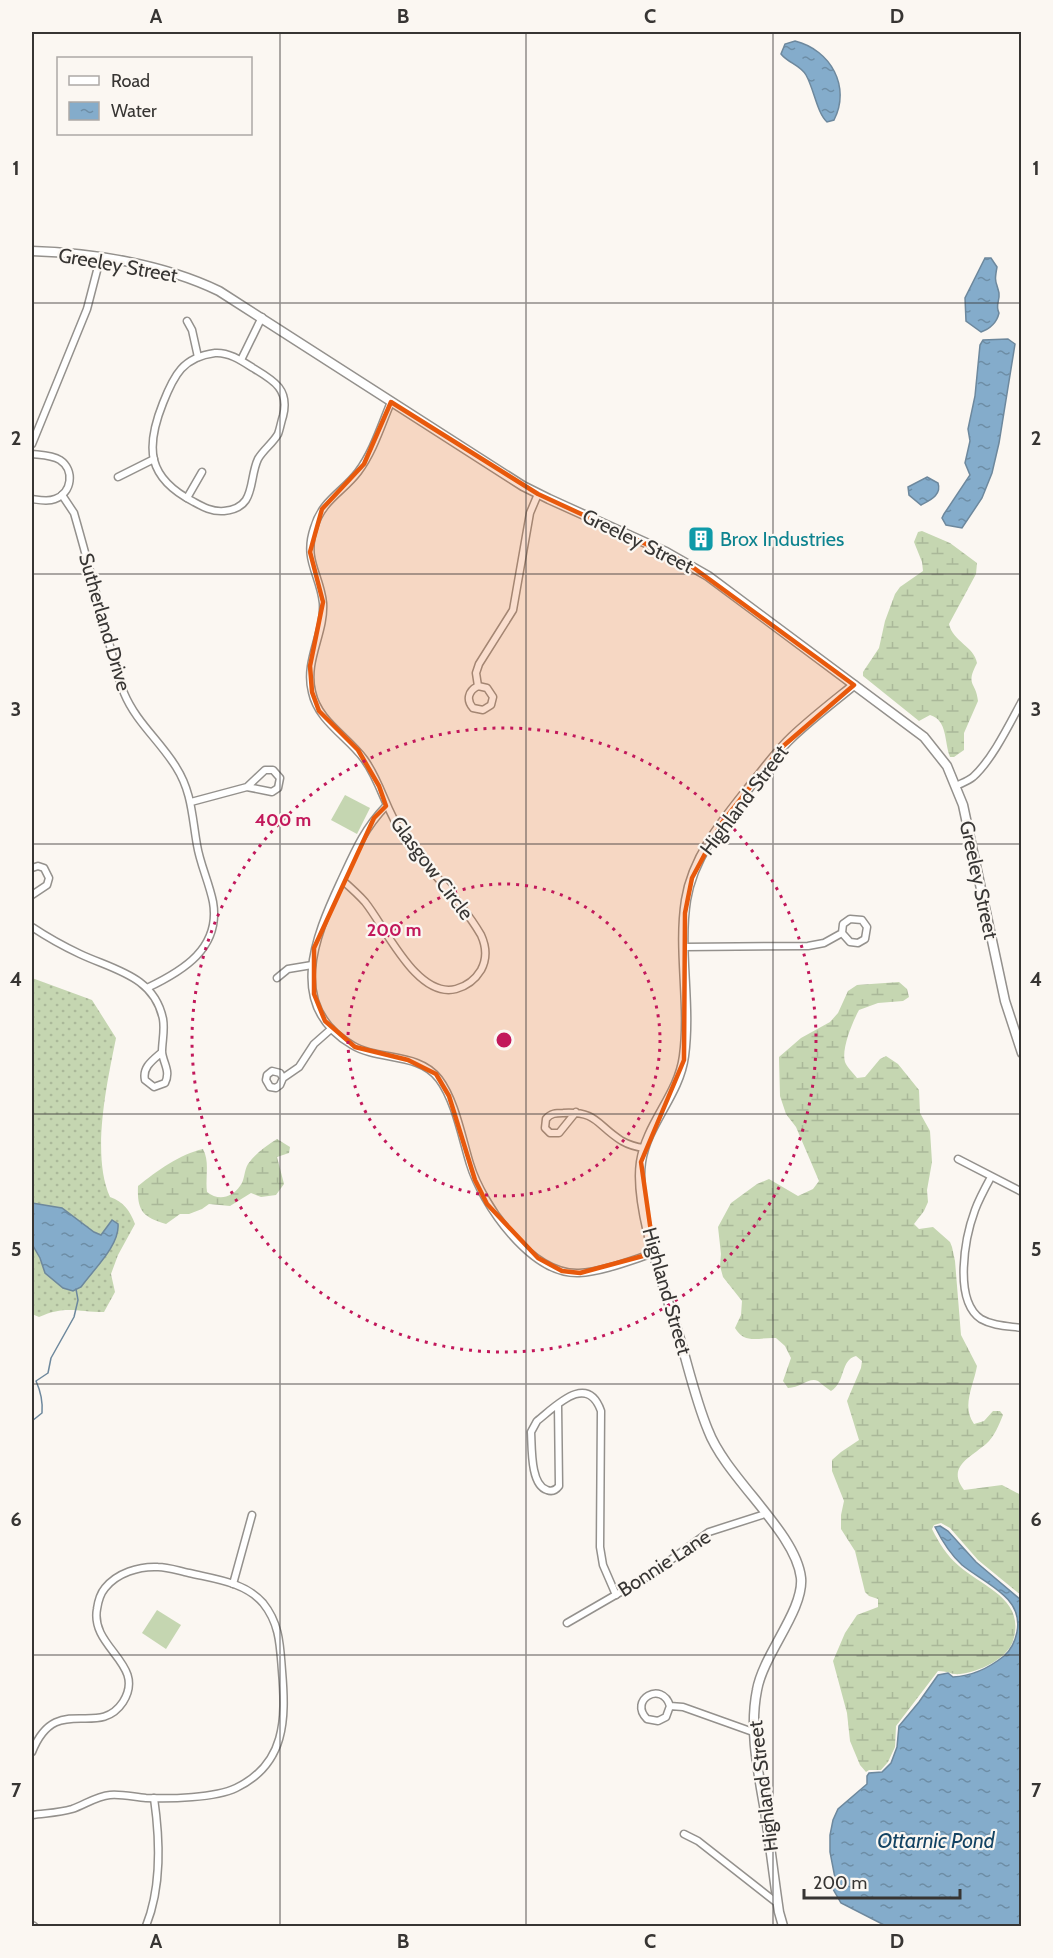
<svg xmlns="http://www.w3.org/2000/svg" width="1053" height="1958" font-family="Cabin,sans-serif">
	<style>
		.grass { fill: url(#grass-dots) }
		.wetland { fill: url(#wetland-marsh) }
		.park { fill: #c5d6b1 }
		.water { fill: url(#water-ripples); stroke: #6d889d; stroke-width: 1.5 }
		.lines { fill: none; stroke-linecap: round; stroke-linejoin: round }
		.stream { stroke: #6d889d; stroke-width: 1.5 }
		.street-casing { stroke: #94918d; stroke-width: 9 }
		.secondary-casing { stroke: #94918d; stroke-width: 11 }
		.street { stroke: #fff; stroke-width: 6 }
		.secondary { stroke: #fff; stroke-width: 8 }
		.marked { fill: #e8590c; fill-opacity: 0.2; stroke: #e8590c; stroke-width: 4.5; stroke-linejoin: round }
		.grid { fill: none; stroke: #373533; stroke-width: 1.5; stroke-opacity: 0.55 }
		.ring { fill: none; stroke: #c2185b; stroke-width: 3; stroke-dasharray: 3 6 }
		.labels { text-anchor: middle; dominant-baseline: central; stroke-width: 4.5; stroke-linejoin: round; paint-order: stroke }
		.street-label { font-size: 20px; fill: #373533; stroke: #fbf7f2 }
		.culture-label { font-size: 20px; fill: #0d838f; stroke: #fbf7f2; text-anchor: start }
		.water-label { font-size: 21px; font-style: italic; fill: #134363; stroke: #fbf7f2 }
		.centre { fill: #c2185b; stroke: #fbf7f2; stroke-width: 3 }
		.ring-label { font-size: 18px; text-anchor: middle; font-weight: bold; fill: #c2185b; stroke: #fbf7f2; stroke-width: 4.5; stroke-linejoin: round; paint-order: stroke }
		.neatline { fill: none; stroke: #373533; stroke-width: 2 }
		.grid-label { font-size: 20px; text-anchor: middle; font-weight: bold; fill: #373533 }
	</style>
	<defs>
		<pattern id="grass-dots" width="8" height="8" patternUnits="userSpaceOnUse" patternTransform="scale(1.5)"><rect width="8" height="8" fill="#c5d6b1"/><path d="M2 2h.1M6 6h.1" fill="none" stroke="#aab899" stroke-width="1.8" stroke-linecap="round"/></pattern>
		<pattern id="wetland-marsh" width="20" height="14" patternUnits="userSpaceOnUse" patternTransform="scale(1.5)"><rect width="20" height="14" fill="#c5d6b1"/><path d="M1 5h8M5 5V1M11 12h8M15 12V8" fill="none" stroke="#aab899"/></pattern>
		<pattern id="water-ripples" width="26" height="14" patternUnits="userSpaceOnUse" patternTransform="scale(1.5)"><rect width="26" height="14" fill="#84accb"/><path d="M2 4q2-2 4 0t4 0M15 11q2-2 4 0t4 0" fill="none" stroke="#6d8da5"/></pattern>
	</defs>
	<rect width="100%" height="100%" fill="#fbf7f2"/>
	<!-- grass -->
	<path class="grass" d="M32,978L92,1000L116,1038C107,1083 91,1155 110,1197C124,1202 130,1211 135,1224L118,1255L111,1274L115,1292L104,1312C77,1312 66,1305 39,1317L32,1314Z"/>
	<!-- wetland -->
	<g class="wetland">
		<path d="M922,531L950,543L977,563L976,574L949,624C953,642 974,646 977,663C965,686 976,681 978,701L964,733V750L954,757H950C944,743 948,720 930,715L919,721L863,676V672L879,648L885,621L895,594L900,587L923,571L922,562L914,542L918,532Z"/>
		<path d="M899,982L907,989L909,997L903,1001L878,1003L859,1010C853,1021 841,1049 845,1062C847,1067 853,1073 857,1078L865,1077L880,1059L886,1056L898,1064L919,1090L920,1113L930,1131L932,1162L927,1190L928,1202L924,1211L914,1224L919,1229L933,1227L950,1242L952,1247L955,1261L961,1335L977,1366C974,1385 961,1406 974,1424L984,1421L993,1411H1000L1003,1415C999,1425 994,1437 986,1444C971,1457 946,1467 964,1490L1002,1485L1021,1495L1022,1596L978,1560L950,1528L941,1523L934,1525L932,1529C939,1543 947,1556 959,1566C984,1588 1026,1599 1013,1641C1007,1659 979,1672 960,1674C952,1675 948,1671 938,1671L896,1726L895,1747L888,1762L881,1770H869L866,1772L860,1765L850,1741L847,1713L833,1661L845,1633L857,1615L878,1607V1599L869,1596L865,1592L855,1551L841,1529V1515L844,1501L832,1471V1460L841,1452L859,1440L847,1401L861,1368L862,1361L856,1356C840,1360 846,1382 831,1391C826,1388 822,1384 818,1381C809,1377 800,1388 788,1388L783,1381L791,1358L785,1346L776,1338C759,1337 745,1345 735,1328L741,1315L742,1301L723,1277L720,1266L721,1254L718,1227L731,1203L757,1184L769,1179L798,1196L813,1189L819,1181L796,1127L786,1114L780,1096L779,1057L801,1038L830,1022L838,1013L848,991L857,985Z"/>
		<path d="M277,1139L290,1147L289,1153L277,1157L284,1184L276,1195L261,1197L251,1193L230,1206L209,1204L202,1209L189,1214H180L166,1224C142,1217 137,1210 138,1186C157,1171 180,1154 203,1149C210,1162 205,1177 207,1192C218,1201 232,1198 240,1186C245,1180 244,1170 248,1164C256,1153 266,1146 277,1139Z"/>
	</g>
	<!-- park -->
	<g class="park">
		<path d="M345,795L370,808L357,834L331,820Z"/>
		<path d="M157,1610L181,1625L166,1649L142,1633Z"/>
	</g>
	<!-- water -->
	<g class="water">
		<path d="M795,41C831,50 851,87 834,120L827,122C817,113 814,89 806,75C800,65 788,63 781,54L785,44Z"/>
		<path d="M985,258H991L997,267C994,283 996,280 999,293C1000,301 995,305 999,313C997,322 990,329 981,332L966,321L965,298Z"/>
		<path d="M1008,339L1015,344L999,443L992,473L982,498L962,528L946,525L942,518L944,514L970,475L965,463L970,441L968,429L975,396L980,345L983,340Z"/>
		<path d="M927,477L938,483C942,495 930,500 921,505L909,495L908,487Z"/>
		<path d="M32,1203L62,1208L94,1232L101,1235L112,1220L118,1224C120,1245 93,1270 81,1287L73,1291L63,1288L45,1273L40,1258L32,1244Z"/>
		<path d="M940,1526L948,1531L976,1562L1021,1600V1926H886L841,1903L833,1889L835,1878L830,1852V1835L833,1820L838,1809L867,1784V1776L869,1773L882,1772L891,1763L897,1747L899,1726L919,1702L938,1675L948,1673L953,1677C973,1676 989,1668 1004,1656C1012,1649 1015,1642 1017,1632C1024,1597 984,1583 962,1565C950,1554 942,1541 935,1527Z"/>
	</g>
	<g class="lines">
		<!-- stream -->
		<path class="stream" d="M32,1421L42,1413C43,1401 41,1392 36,1381L48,1373L51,1358L74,1317L78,1300L76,1289"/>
		<defs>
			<g id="street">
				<path d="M187,321L192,330L198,357"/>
				<path d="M215,353C229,352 242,361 253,368C273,380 290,389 283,416C281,422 280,429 278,434C273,443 263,450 258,459C248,480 257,508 224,511C212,512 203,507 194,502C147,478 145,448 163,403C174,375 183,357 215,353Z"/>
				<path d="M241,360L262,317"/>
				<path d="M32,444L87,309L100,259"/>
				<path d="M32,454C40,455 52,455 60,460C75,470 72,493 55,499C48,502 39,500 32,499"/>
				<path d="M118,477L154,459"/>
				<path d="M62,495L74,513C85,551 95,589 105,627C111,649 116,672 124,693C136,722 160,741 176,767C192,792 192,817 197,845C200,864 209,882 213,902C221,948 183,971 147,988"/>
				<path d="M187,498L202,472"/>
				<path d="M478,686L487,688L493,697L491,705L483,710L473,708C466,700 468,691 478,686L476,673L479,664L513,610L530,513L538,494"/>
				<path d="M956,786C962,783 968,781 973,777C992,760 1009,725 1022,701"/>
				<path d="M191,802L247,787L272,792L278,788L280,778L273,770H265L247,787"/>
				<path d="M386,806C363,830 354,853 340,883C315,937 286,1006 352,1045C378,1061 419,1052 439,1079C455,1100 462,1138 470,1164C482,1204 531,1275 579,1273C602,1272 632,1260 654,1253"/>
				<path d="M32,868L38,866L44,868L49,878L47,885L32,895"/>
				<path d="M342,880C350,887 358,894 365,902C386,928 417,999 456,989C467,986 475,980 481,970C487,959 486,946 481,935C460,899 427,869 403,835C386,811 381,782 364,759C347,736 318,721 312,692C304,661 325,633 323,603C320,574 303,560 314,528C322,500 342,493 358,472C373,452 381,426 391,402"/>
				<path d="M32,927C47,937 63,946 80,954C114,970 154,976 163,1019C165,1031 162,1041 162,1052C163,1063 171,1071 165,1083L154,1087L145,1080C142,1067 153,1060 162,1052"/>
				<path d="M684,947L808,946L824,943L842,933L843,924L850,919L862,920L867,927L865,939L858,943L850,942L842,933"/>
				<path d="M277,978L288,969L312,965"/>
				<path d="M283,1078L280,1085L276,1088L270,1087L266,1080L267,1075L272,1071L280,1073L283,1078L299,1067L314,1044L331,1029"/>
				<path d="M576,1112L559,1133H550L545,1128L546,1119C551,1113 556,1113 563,1113C598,1111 596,1125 622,1141C629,1145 636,1147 644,1148"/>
				<path d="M958,1159L1022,1192"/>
				<path d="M991,1177C985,1188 979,1199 975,1210C965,1237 953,1300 981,1319C993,1326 1008,1326 1022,1328"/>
				<path d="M558,1405L559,1486C556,1490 552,1492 547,1490C530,1485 532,1446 531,1432L537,1421C555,1407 587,1372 601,1411L600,1547L603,1565L616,1595"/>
				<path d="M233,1584L252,1515"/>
				<path d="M567,1623L650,1575L709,1532L765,1514"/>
				<path d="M670,1706L666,1717L658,1721L647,1719C628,1700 662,1680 670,1706L683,1707L753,1732"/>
				<path d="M32,1752C56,1691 98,1740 123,1702C147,1664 90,1648 97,1609C98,1602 100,1594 105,1588C117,1573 139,1566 158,1567C168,1567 179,1571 189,1573C214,1579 245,1582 263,1603C280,1624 280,1646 282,1671C286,1719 286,1764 236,1788C215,1798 170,1799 146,1798C134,1797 122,1794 110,1795C97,1796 84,1805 72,1809C59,1813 45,1813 32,1815"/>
				<path d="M684,1834L698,1841L777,1903"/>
				<path d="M32,1925L34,1926"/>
				<path d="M146,1926C162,1886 160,1840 154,1798"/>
			</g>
			<g id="secondary">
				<path d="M32,251C93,253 163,264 219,291L523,486L549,499L666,552L708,576L924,737L947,766L963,805L1005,1001L1022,1053"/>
				<path d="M783,1926L779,1912C774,1878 770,1844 765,1811C758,1771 749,1730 757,1690C763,1655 804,1610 801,1578C796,1532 726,1478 708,1430C696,1401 689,1370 680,1339C666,1292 634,1209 641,1162C647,1123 679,1095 684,1056C691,1004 678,951 686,900C693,855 725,818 752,784C765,768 777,751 792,737C811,719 833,702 854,685"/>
			</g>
		</defs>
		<!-- street casing -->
		<use href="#street" class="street-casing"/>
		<!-- secondary casing -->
		<use href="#secondary" class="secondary-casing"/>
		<!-- street -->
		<use href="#street" class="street"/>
		<!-- secondary -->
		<use href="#secondary" class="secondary"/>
	</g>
	<!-- marked area -->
	<path class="marked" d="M391,402L538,494L687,563L854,685L781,748L721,824L692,878L685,913L684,1060L641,1162L654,1253L580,1273L562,1271L538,1258L487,1204L475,1180L449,1096L436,1074L408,1060L355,1047L325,1021L314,994V948L374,818L386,806L379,786L358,750L319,711L312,692L310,666L323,602L310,552L322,509L364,464Z"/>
	<!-- grid -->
	<path class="grid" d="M280,32V1926M526,32V1926M773,32V1926M32,303H1022M32,574H1022M32,844H1022M32,1114H1022M32,1384H1022M32,1655H1022"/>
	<!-- distance rings -->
	<g class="ring">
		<circle cx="504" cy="1040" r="156"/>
		<circle cx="504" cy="1040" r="312"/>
	</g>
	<!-- icons -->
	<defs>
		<symbol id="building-square" viewBox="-11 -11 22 22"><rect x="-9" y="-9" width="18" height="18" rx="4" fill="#0f9aa8" stroke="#fbf7f2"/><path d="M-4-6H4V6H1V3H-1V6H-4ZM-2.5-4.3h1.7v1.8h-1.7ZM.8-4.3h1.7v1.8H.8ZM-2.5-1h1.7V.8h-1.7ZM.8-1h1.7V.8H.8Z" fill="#fff"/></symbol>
	</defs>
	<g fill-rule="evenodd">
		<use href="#building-square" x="686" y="524" width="30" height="30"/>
	</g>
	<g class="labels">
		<!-- street labels -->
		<g class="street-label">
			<text transform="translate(118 265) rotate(10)">Greeley Street</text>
			<text transform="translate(638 541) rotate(26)">Greeley Street</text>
			<text transform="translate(105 622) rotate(74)">Sutherland Drive</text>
			<text transform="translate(744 800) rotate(-53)">Highland Street</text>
			<text transform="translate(432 868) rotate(53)">Glasgow Circle</text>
			<text transform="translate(979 880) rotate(78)">Greeley Street</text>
			<text transform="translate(667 1291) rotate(74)">Highland Street</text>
			<text transform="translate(664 1563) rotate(-33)">Bonnie Lane</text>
			<text transform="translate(763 1786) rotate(-97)">Highland Street</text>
		</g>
		<!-- culture labels -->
		<g class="culture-label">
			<text x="720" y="539">Brox Industries</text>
		</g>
		<!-- water labels -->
		<g class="water-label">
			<text x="936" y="1840">Ottarnic Pond</text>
		</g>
	</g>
	<circle cx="504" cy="1040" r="9" class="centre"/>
	<g class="ring-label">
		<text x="283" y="826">400 m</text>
		<text x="394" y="936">200 m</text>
	</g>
	<!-- border -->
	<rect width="1053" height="1958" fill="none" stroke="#fbf7f2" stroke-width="66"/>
	<!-- legend -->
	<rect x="57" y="57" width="195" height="78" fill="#fbf7f2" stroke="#ada9a6" stroke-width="1.5"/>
	<rect x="69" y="76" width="30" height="9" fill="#ffffff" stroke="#ada9a6" stroke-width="1.5"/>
	<text x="111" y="87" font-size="18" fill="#373533">Road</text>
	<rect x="69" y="102" width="30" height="18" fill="url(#water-ripples)" stroke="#ada9a6" stroke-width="1.5"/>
	<text x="111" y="117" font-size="18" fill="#373533">Water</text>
	<!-- scale -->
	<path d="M804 1889v9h156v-9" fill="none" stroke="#373533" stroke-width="3"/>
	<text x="813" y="1889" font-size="18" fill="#373533" stroke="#fbf7f2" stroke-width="4.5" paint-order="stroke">200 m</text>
	<rect x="33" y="33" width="987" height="1892" class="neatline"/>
	<g class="grid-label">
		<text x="156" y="23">A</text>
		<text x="403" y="23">B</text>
		<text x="650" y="23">C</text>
		<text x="897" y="23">D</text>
		<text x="16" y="175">1</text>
		<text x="1036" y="175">1</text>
		<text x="16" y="445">2</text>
		<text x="1036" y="445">2</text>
		<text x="16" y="716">3</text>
		<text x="1036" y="716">3</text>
		<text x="16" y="986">4</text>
		<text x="1036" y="986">4</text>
		<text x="16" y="1256">5</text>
		<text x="1036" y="1256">5</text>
		<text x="16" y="1526">6</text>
		<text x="1036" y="1526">6</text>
		<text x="16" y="1797">7</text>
		<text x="1036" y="1797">7</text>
		<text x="156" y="1948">A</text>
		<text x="403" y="1948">B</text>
		<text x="650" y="1948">C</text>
		<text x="897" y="1948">D</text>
	</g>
</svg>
